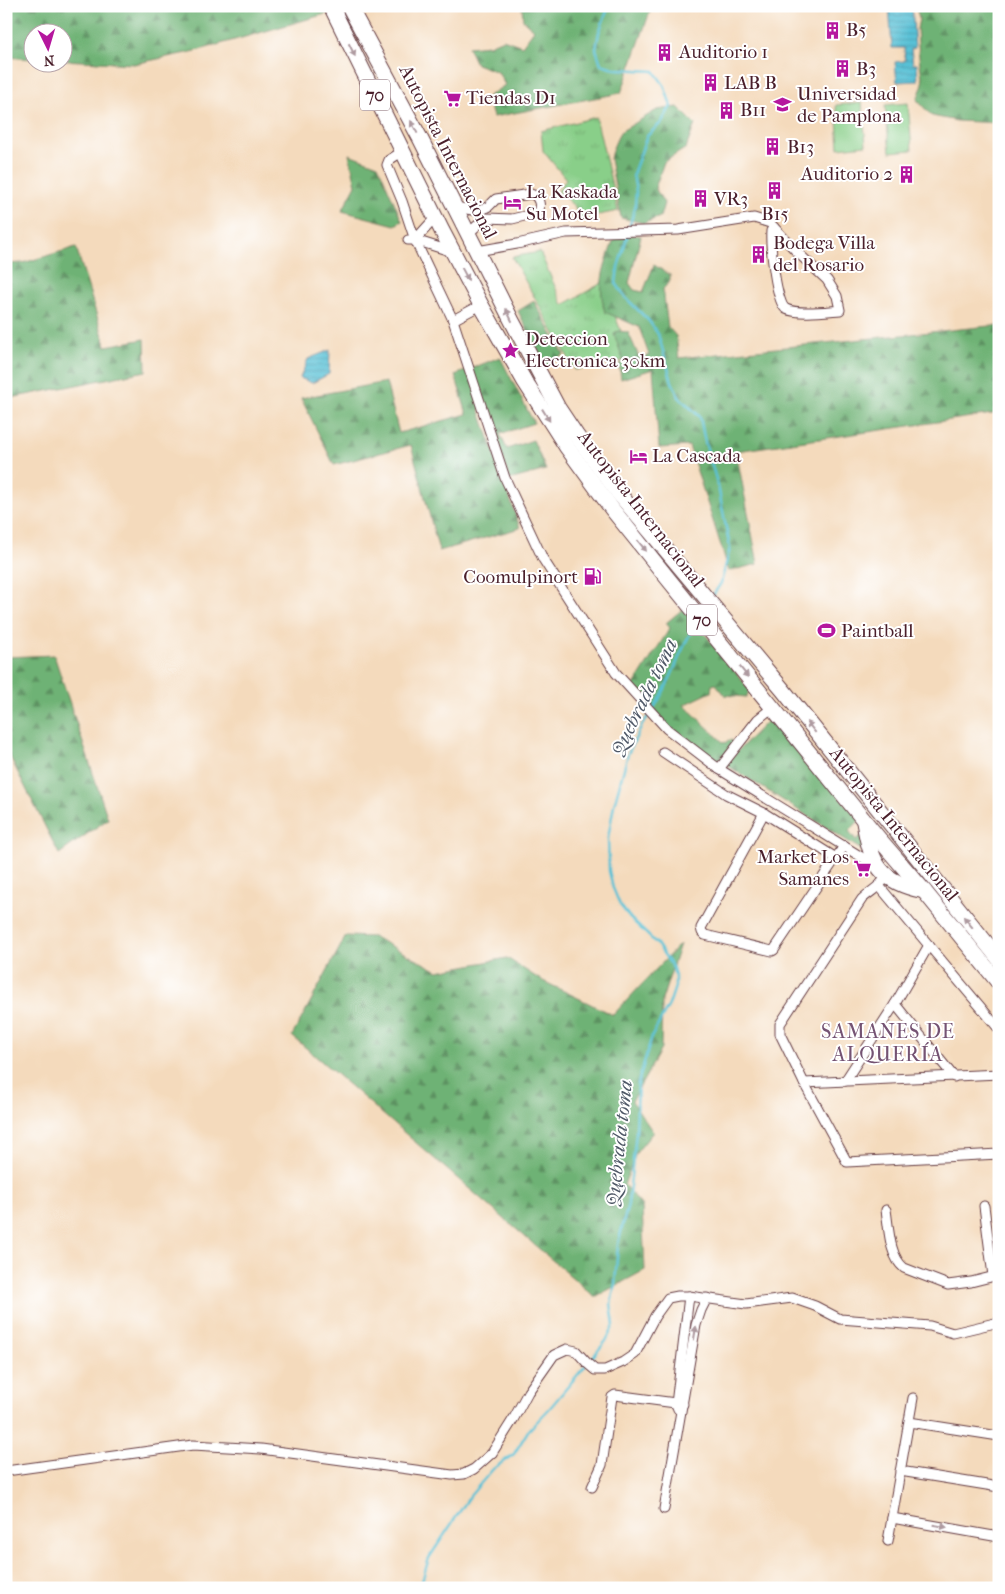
<svg xmlns="http://www.w3.org/2000/svg" width="1005" height="1594" font-family="'IM FELL French Canon',serif">
	<style>
		.grass { fill: url(#grass-tufts); stroke: #6a775a }
		.forest { fill: url(#forest-firs); stroke: #5c6850 }
		.garden { fill: #89cf89; stroke: #6a775a }
		.water { fill: url(#water-rules); stroke: #527080 }
		.lines { fill: none; stroke-linecap: round; stroke-linejoin: round }
		.stream { stroke: #59c1d6; stroke-width: 2.5 }
		.street-casing { stroke: #643b41; stroke-width: 11 }
		.highway-casing { stroke: #643b41; stroke-width: 17 }
		.street { stroke: #fff; stroke-width: 9 }
		.highway { stroke: #fff; stroke-width: 15 }
		.oneway { fill: #ae9aa0 }
		.labels { text-anchor: middle; dominant-baseline: central; stroke-width: 4; stroke-linejoin: round; paint-order: stroke }
		.shield { fill: #fff; stroke: #80626b; stroke-width: 1 }
		.shield-label { font-size: 18px; font-weight: bold; fill: #4a1f2b }
		.poi-label { font-size: 19px; fill: #4a1f2b; stroke: #fff; text-anchor: start }
		.street-label { font-size: 19px; fill: #4a1f2b; stroke: #fff }
		.water-label { font-size: 20px; font-style: italic; fill: #4f5867; stroke: #fff }
		.neighbourhood-label { font-size: 20px; letter-spacing: 1px; fill: #755373; stroke: #fff }
	</style>
	<defs>
		<pattern id="grass-tufts" width="24" height="20" patternUnits="userSpaceOnUse" patternTransform="scale(1.25)"><rect width="24" height="20" fill="#89cf89"/><path d="M3 7l-1-3M5 7V3M7 7l1-3M15 17l-1-3M17 17v-4M19 17l1-3" fill="none" stroke="#78b176"/></pattern>
		<pattern id="forest-firs" width="22" height="20" patternUnits="userSpaceOnUse" patternTransform="scale(1.25)"><rect width="22" height="20" fill="#6eb275"/><path d="M5 1l3.5 6h-7zM16 11l3.5 6h-7z" fill="#5c9060"/></pattern>
		<pattern id="water-rules" width="6" height="5" patternUnits="userSpaceOnUse" patternTransform="scale(1.25)"><rect width="6" height="5" fill="#59c1d6"/><path d="M0 2.5h6" fill="none" stroke="#4fa5b8"/></pattern>
	</defs>
	<rect width="100%" height="100%" fill="#fff"/>
	<filter id="ink" filterUnits="userSpaceOnUse"><feTurbulence type="fractalNoise" baseFrequency=".02" numOctaves="2"/><feDisplacementMap in="SourceGraphic" scale="10" xChannelSelector="R" yChannelSelector="G"/><feConvolveMatrix kernelMatrix="1 2 1 2 8 2 1 2 1" color-interpolation-filters="sRGB"/></filter>
	<filter id="wash" filterUnits="userSpaceOnUse"><feTurbulence type="fractalNoise" baseFrequency=".0096" numOctaves="4" result="noise"/><feDisplacementMap in="SourceGraphic" scale="20" xChannelSelector="R" yChannelSelector="G"/><feGaussianBlur stdDeviation="1.12" result="paint"/><feColorMatrix in="noise" values="0 0 0 0 0 0 0 0 0 0 0 0 0 0 0 0 0 1.4 0 .05"/><feComposite in="paint" operator="in"/></filter>
	<g filter="url(#wash)">
		<rect width="100%" height="100%" fill="#f4dabc"/>
		<!-- grass -->
		<g class="grass">
			<path d="M596,117L618,211L579,219L575,207L558,191L566,179L543,151L541,131Z"/>
			<path d="M540,252L563,305L602,283L632,359L575,370L512,257Z"/>
		</g>
		<!-- forest -->
		<g class="forest">
			<path d="M6,6H326L329,13L196,51L134,64L63,60L62,32H32V59L6,57Z"/>
			<path d="M522,6H652L621,93L493,117L487,97L505,85L498,72L476,64L468,47L489,45L503,39L522,46L534,30L523,20Z"/>
			<path d="M916,6H999V123L957,121L932,116L917,100L923,84L919,57L917,29L919,19Z"/>
			<path d="M678,107L695,124L686,148L664,162L655,188L664,203L660,217L644,223L621,218L610,159L612,150L620,132L657,110Z"/>
			<path d="M349,154L378,165L402,221L395,225L342,211L356,185Z"/>
			<path d="M616,233L641,236L629,283L634,290L643,292L654,265L670,275V281L663,289L668,327L676,336L679,358L999,325V413L736,451L758,564L729,571L689,446L659,448L653,369L621,379L619,364L624,362L614,334L617,331L628,332L640,359L649,355L639,327L605,312C596,279 606,264 616,233Z"/>
			<path d="M76,247L106,346L145,339L146,371L6,399V264L23,263Z"/>
			<path d="M534,301L564,355L545,366L518,311Z"/>
			<path d="M500,357L534,423L500,434L507,449L533,440L546,470L509,480L487,406L479,409L520,528L439,551L411,445L334,465L301,398L386,382L399,433L467,414L455,375Z"/>
			<path d="M684,608L750,690L746,697L725,695L716,684L712,685L711,692L684,705L724,743L731,740L736,744L718,766L671,730L632,688L670,628L666,623Z"/>
			<path d="M54,655L108,819L59,854L6,749V657Z"/>
			<path d="M770,718L860,820L849,831L856,840L864,834L865,852L725,764Z"/>
			<path d="M346,936L374,937L438,971L507,958L539,979L613,1015L680,944L662,1000L661,1049L632,1101L653,1132L636,1153L624,1185L642,1206L645,1270L595,1297L292,1036Z"/>
		</g>
		<!-- garden -->
		<g class="garden">
			<path d="M862,103L866,145L839,148L836,105Z"/>
			<path d="M908,103L912,150L890,152L885,105Z"/>
		</g>
		<!-- water -->
		<g class="water">
			<path d="M889,6H912L915,48L911,49L913,64H917L918,81L897,82L895,62L905,61L904,48H892Z"/>
			<path d="M330,350L329,374L312,383L300,378L308,359Z"/>
		</g>
		<g class="lines">
			<!-- stream -->
			<g class="stream">
				<path d="M609,6L599,32L596,49L601,64L617,69L654,71L664,85L671,106L661,123L647,136L633,174L636,191L635,207L629,228"/>
				<path d="M628,234L618,267L616,283L625,297L649,321L658,334L672,382L679,397L700,417L705,442L718,486L730,548L721,583L712,597"/>
				<path d="M653,709C672,683 679,650 696,623"/>
				<path d="M420,1588L429,1558L470,1496L493,1469L514,1454L528,1431L549,1409L606,1341L614,1325L611,1304L615,1284L618,1244L628,1204L636,1133L638,1083L652,1036L669,1005L675,987V976L673,968L657,944L631,919L620,905L613,888L609,871L608,838L614,805L628,754L642,725L650,714"/>
			</g>
		</g>
	</g>
	<g filter="url(#ink)">
		<g class="lines">
			<defs>
				<g id="street">
					<path d="M403,151L389,160L387,165L402,201L415,240L453,320L505,478L543,559L616,673L667,729L719,769L876,866"/>
					<path d="M454,207L479,211L489,206L496,199L531,194C539,196 542,206 537,213L512,219L487,218L483,220L468,234"/>
					<path d="M408,240H415L453,252"/>
					<path d="M415,240L435,218"/>
					<path d="M477,251L517,244L566,233L678,230L754,218L770,223L797,252L827,280L837,296L840,310C827,311 798,315 786,309C776,304 770,244 771,231L774,227"/>
					<path d="M453,320L481,305"/>
					<path d="M663,752L726,794L764,813L836,858"/>
					<path d="M719,769L758,719L773,707"/>
					<path d="M764,813L701,928L702,932L705,935L772,951L774,950L844,846"/>
					<path d="M886,877C879,888 872,890 862,899L780,1024V1034L804,1083L847,1162L999,1154"/>
					<path d="M880,887L999,1029"/>
					<path d="M895,1004L954,1077"/>
					<path d="M845,1081L895,1004L929,945"/>
					<path d="M804,1083L999,1074"/>
					<path d="M984,1206L993,1276"/>
					<path d="M886,1210C889,1228 889,1256 904,1268L948,1285L971,1282L999,1275"/>
					<path d="M678,1409L676,1404L689,1296"/>
					<path d="M909,1422L999,1436"/>
					<path d="M6,1471L193,1445L261,1449L452,1475L464,1474L474,1469L492,1453L514,1418L528,1392L554,1355L567,1349L576,1351L588,1364L595,1370H605L623,1362L635,1354L655,1316L668,1298L678,1296H689L746,1304L792,1298L815,1306L840,1319L930,1326L953,1333L999,1322"/>
					<path d="M900,1471L999,1487"/>
					<path d="M592,1487L602,1465L612,1397L615,1395L683,1404"/>
					<path d="M664,1509L696,1325L701,1310L707,1298"/>
					<path d="M892,1518L999,1537"/>
					<path d="M888,1541L913,1398"/>
				</g>
				<g id="highway">
					<path d="M331,6L442,231L481,305L525,382L566,446L612,509L669,580L880,840L924,891L999,983"/>
					<path d="M349,6L420,138L512,321L558,408L576,435L620,495L783,690L999,959"/>
					<path d="M864,822C871,864 880,882 924,891"/>
				</g>
			</defs>
			<!-- street casing -->
			<use href="#street" class="street-casing"/>
			<!-- highway casing -->
			<use href="#highway" class="highway-casing"/>
			<!-- street -->
			<use href="#street" class="street"/>
			<!-- highway -->
			<use href="#highway" class="highway"/>
		</g>
		<!-- one-way arrows -->
		<defs><path id="oneway-solid" d="M-6-.8H1V-3.2L6.5 0L1 3.2V.8H-6Z" transform="scale(1.25)"/></defs>
		<g class="oneway">
			<use href="#oneway-solid" transform="translate(352 50) rotate(64)"/>
			<use href="#oneway-solid" transform="translate(414 127) rotate(-118)"/>
			<use href="#oneway-solid" transform="translate(465 274) rotate(62)"/>
			<use href="#oneway-solid" transform="translate(509 315) rotate(-116)"/>
			<use href="#oneway-solid" transform="translate(546 415) rotate(58)"/>
			<use href="#oneway-solid" transform="translate(642 546) rotate(51)"/>
			<use href="#oneway-solid" transform="translate(744 672) rotate(51)"/>
			<use href="#oneway-solid" transform="translate(811 727) rotate(-128)"/>
			<use href="#oneway-solid" transform="translate(968 922) rotate(-129)"/>
			<use href="#oneway-solid" transform="translate(695 1333) rotate(-81)"/>
			<use href="#oneway-solid" transform="translate(940 1526) rotate(10)"/>
		</g>
	</g>
	<!-- icons -->
	<defs>
		<symbol id="building-bare" viewBox="-9 -9 18 18"><path d="M-4-6H4V6H1V3H-1V6H-4ZM-2.5-4.3h1.7v1.8h-1.7ZM.8-4.3h1.7v1.8H.8ZM-2.5-1h1.7V.8h-1.7ZM.8-1h1.7V.8H.8Z" fill="#b5179e" stroke="#fff" stroke-width="2.5" paint-order="stroke"/></symbol>
		<symbol id="supermarket-bare" viewBox="-9 -9 18 18"><path d="M-6-5.5h2.5l.6 2H6L4.5 2H-2.5L-4.4-4H-6ZM-1.5 3.2a1.3 1.3 0 1 0 .1 0ZM3 3.2a1.3 1.3 0 1 0 .1 0Z" fill="#b5179e" stroke="#fff" stroke-width="2.5" paint-order="stroke"/></symbol>
		<symbol id="university-bare" viewBox="-9 -9 18 18"><path d="M0-5L7-2L0 1L-7-2ZM-4 1L0 2.5L4 1V4Q0 6-4 4Z" fill="#b5179e" stroke="#fff" stroke-width="2.5" paint-order="stroke"/></symbol>
		<symbol id="hotel-bare" viewBox="-9 -9 18 18"><path d="M-6-4.5h1.5V1H6V5H4.5V3h-9V5H-6ZM-4 0a1.8 1.8 0 1 1 3.6 0ZM.5 0V-2.5h3Q6-2.5 6 0Z" fill="#b5179e" stroke="#fff" stroke-width="2.5" paint-order="stroke"/></symbol>
		<symbol id="sight-bare" viewBox="-9 -9 18 18"><path d="M0-6L1.8-2.2L6-1.7L2.9 1.2L3.7 5.4L0 3.3L-3.7 5.4L-2.9 1.2L-6-1.7L-1.8-2.2Z" fill="#b5179e" stroke="#fff" stroke-width="2.5" paint-order="stroke"/></symbol>
		<symbol id="fuel-bare" viewBox="-9 -9 18 18"><path d="M-5.5-6h7V0h2V4h1.3V-2.5L3-4.5l.8-.8L6-3V5H2.5V1h-1V6h-7ZM-4.2-4.7v3.2H.2V-4.7Z" fill="#b5179e" stroke="#fff" stroke-width="2.5" paint-order="stroke"/></symbol>
		<symbol id="stadium-bare" viewBox="-9 -9 18 18"><path d="M0-5a6.5 5 0 1 0 0 10a6.5 5 0 1 0 0-10ZM-3.5-1.8h7v3.6h-7Z" fill="#b5179e" stroke="#fff" stroke-width="2.5" paint-order="stroke"/></symbol>
	</defs>
	<g fill-rule="evenodd">
		<use href="#building-bare" x="820" y="18" width="25" height="25"/>
		<use href="#building-bare" x="652" y="40" width="25" height="25"/>
		<use href="#building-bare" x="830" y="56" width="25" height="25"/>
		<use href="#building-bare" x="698" y="70" width="25" height="25"/>
		<use href="#supermarket-bare" x="440" y="86" width="25" height="25"/>
		<use href="#university-bare" x="770" y="92" width="25" height="25"/>
		<use href="#building-bare" x="714" y="98" width="25" height="25"/>
		<use href="#building-bare" x="760" y="134" width="25" height="25"/>
		<use href="#building-bare" x="894" y="162" width="25" height="25"/>
		<use href="#building-bare" x="762" y="178" width="25" height="25"/>
		<use href="#building-bare" x="688" y="186" width="25" height="25"/>
		<use href="#hotel-bare" x="500" y="190" width="25" height="25"/>
		<use href="#building-bare" x="746" y="242" width="25" height="25"/>
		<use href="#sight-bare" x="498" y="338" width="25" height="25"/>
		<use href="#hotel-bare" x="626" y="444" width="25" height="25"/>
		<use href="#fuel-bare" x="580" y="564" width="25" height="25"/>
		<use href="#stadium-bare" x="814" y="618" width="25" height="25"/>
		<use href="#supermarket-bare" x="850" y="856" width="25" height="25"/>
	</g>
	<g class="labels">
		<!-- shield labels -->
		<g class="shield">
			<rect x="360" y="79.5" width="30" height="31" rx="4"/>
			<rect x="687" y="604.5" width="30" height="31" rx="4"/>
		</g>
		<g class="shield-label">
			<text x="375" y="95">70</text>
			<text x="702" y="620">70</text>
		</g>
		<!-- poi labels -->
		<g class="poi-label">
			<text x="846" y="30">B5</text>
			<text x="679" y="52">Auditorio 1</text>
			<text x="856" y="69">B3</text>
			<text x="724" y="83">LAB B</text>
			<text x="797" y="94">Universidad<tspan x="797" dy="22">de Pamplona</tspan></text>
			<text x="466" y="98">Tiendas D1</text>
			<text x="740" y="110">B11</text>
			<text x="787" y="147">B13</text>
			<text x="893" y="174" text-anchor="end">Auditorio 2</text>
			<text x="526" y="192">La Kaskada<tspan x="526" dy="22">Su Motel</tspan></text>
			<text x="714" y="199">VR3</text>
			<text x="775" y="214" text-anchor="middle">B15</text>
			<text x="773" y="243">Bodega Villa<tspan x="773" dy="22">del Rosario</tspan></text>
			<text x="525" y="339">Deteccion<tspan x="525" dy="22">Electronica 30km</tspan></text>
			<text x="652" y="456">La Cascada</text>
			<text x="578" y="577" text-anchor="end">Coomulpinort</text>
			<text x="841" y="631">Paintball</text>
			<text x="849" y="857" text-anchor="end">Market Los<tspan x="849" dy="22">Samanes</tspan></text>
		</g>
		<!-- street labels -->
		<g class="street-label">
			<text transform="translate(448 152) rotate(63)">Autopista Internacional</text>
			<text transform="translate(641 509) rotate(52)">Autopista Internacional</text>
			<text transform="translate(894 824) rotate(51)">Autopista Internacional</text>
		</g>
		<!-- water labels -->
		<g class="water-label">
			<text transform="translate(644 697) rotate(-64)">Quebrada toma</text>
			<text transform="translate(619 1143) rotate(-84)">Quebrada toma</text>
		</g>
		<!-- neighbourhood labels -->
		<g class="neighbourhood-label">
			<text x="888" y="1031">SAMANES DE<tspan x="888" dy="23">ALQUERÍA</tspan></text>
		</g>
	</g>
	<!-- margin -->
	<rect width="1005" height="1594" fill="none" stroke="#fff" stroke-width="25"/>
	<!-- north arrow -->
	<g transform="translate(48 48) rotate(175)"><circle r="24" fill="#ffffff" stroke="#b7a5aa"/>
	<path d="M0-4L9 19L0 12L-9 19Z" fill="#b5179e"/>
	<text y="-8" font-size="14" font-weight="bold" text-anchor="middle" fill="#4a1f2b">N</text>
	</g>
</svg>
